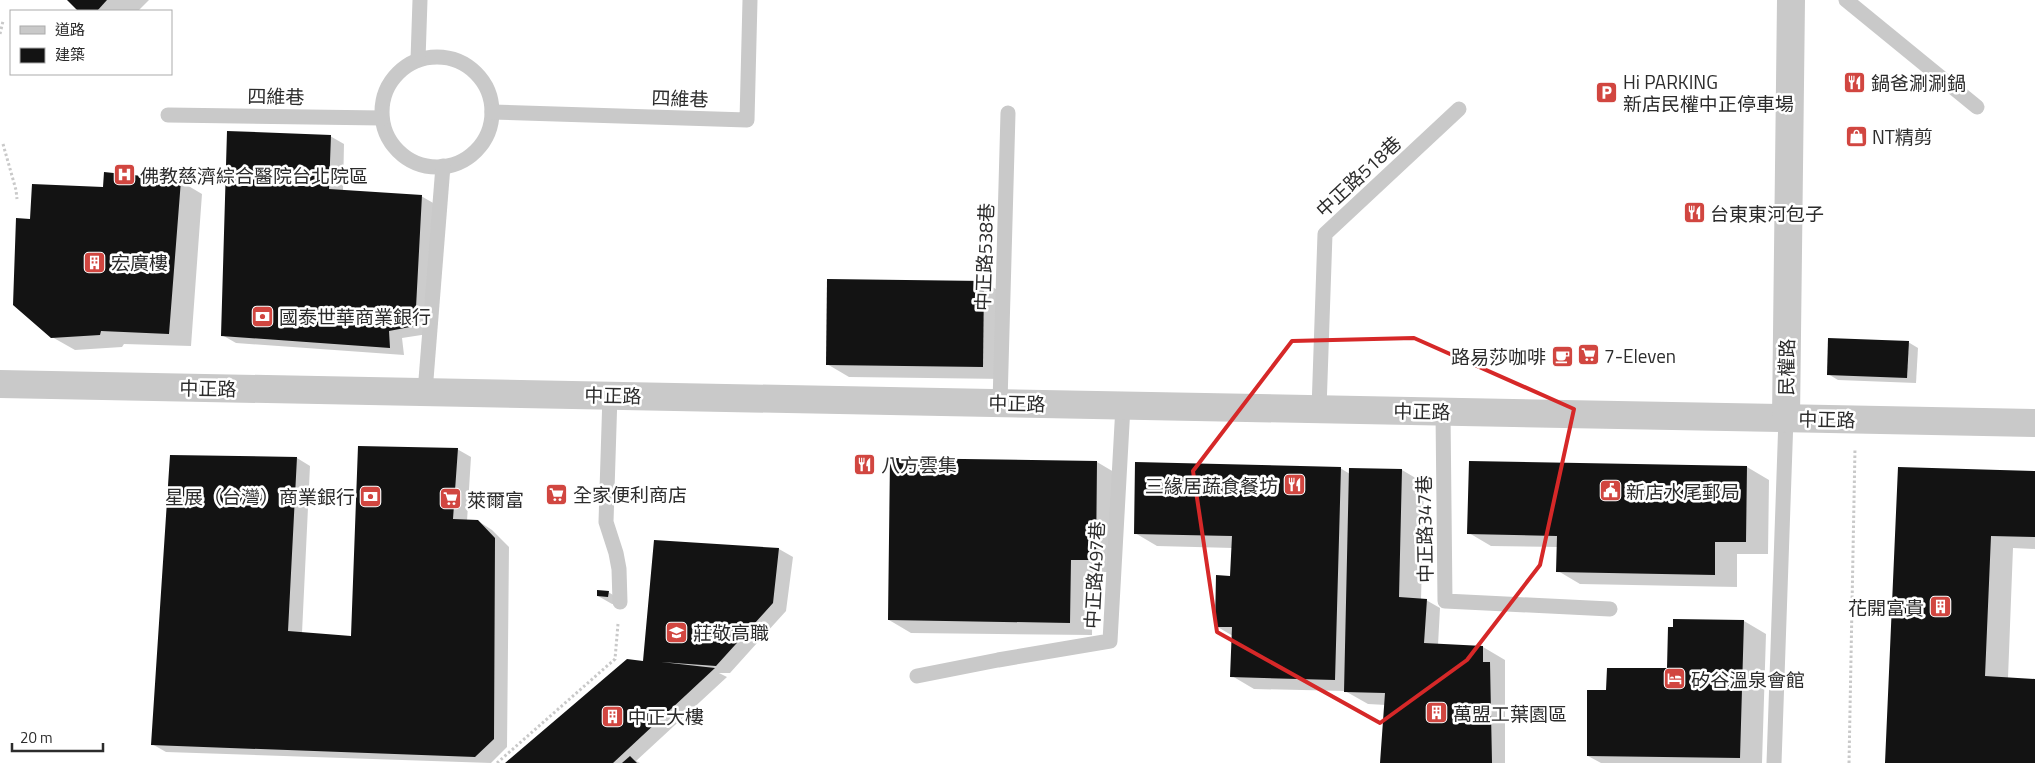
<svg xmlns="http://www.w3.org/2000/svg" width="2035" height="763" font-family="'Titillium Web','Noto Sans TC',sans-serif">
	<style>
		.shadow { fill: #0003 }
		.building { fill: #131313 }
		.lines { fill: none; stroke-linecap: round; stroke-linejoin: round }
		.path { stroke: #c9c9c9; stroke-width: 3; stroke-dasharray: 2.5 2.5; stroke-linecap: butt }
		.service { stroke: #c9c9c9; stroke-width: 15 }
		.tertiary { stroke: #c9c9c9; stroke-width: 28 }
		.marked { fill: none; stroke: #d62828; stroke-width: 4; stroke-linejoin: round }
		.labels { text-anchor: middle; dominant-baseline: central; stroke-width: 5; stroke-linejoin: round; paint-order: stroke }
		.poi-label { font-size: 19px; fill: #2c2c2c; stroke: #fff; text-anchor: start }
		.street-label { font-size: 19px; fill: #2c2c2c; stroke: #fff }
	</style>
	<rect width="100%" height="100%" fill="#fff"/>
	<!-- shadow -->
	<g class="shadow">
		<path d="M68,0H149L138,11H80Z"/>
		<path d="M330,136L344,144L343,191L421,196L435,204L428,334L402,338L404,355L236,343L222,335Z"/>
		<path d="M180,181L202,194L191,346L124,344L122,347L75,350L52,337L32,220L104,188Z"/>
		<path d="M984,282L1006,295L1005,379L849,377L827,364Z"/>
		<path d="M1908,342L1918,348L1916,383L1838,380L1828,374Z"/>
		<path d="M457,449L471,457L467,521H478L492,530L509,547L507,747L491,763L166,752L152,744L297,458L310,466L302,633L353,637Z"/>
		<path d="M1097,462L1119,475L1118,572H1093L1092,635L911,633L889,620Z"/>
		<path d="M1747,467L1769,480L1768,554H1737V587L1580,584L1558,571V547L1491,546L1469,533Z"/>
		<path d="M1340,468L1350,474L1402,470L1424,483L1421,600H1426L1440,608L1438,645L1483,647L1505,660V763H1382L1386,705L1368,704L1345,691L1254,689L1232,676L1233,636L1216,626L1232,577L1233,548L1157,546L1135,533Z"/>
		<path d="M1899,468L2035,472V549L2013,548L2008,678L2035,680V763H1886Z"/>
		<path d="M655,541L779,549L793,557L786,611L730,673H719L727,677L636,761L640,763H507L644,662Z"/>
		<path d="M608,592L622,600V604H612L598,596Z"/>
		<path d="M1744,621L1766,634L1762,763H1601L1588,756L1608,692L1669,670Z"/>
	</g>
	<!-- building -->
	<g class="building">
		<path d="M67,0H107L97,11H78Z"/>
		<path d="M227,131L331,135L329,189L422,195L415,326L389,331L390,348L221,336Z"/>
		<path d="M104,172L181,180L169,334L101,331L100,335L51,338L13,305L16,218L30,219L32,184L103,187Z"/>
		<path d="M827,279L984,281L983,367L826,365Z"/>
		<path d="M1828,338L1909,341L1907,378L1827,375Z"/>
		<path d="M358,446L458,448L453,519L478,520L495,538L494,739L475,757L151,745L170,455L297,457L288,631L351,636Z"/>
		<path d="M890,458L1097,461L1096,560H1071L1070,623L888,620Z"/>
		<path d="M1469,461L1747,466L1746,542H1715V575L1556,572L1557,536L1467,534Z"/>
		<path d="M1135,462L1341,467L1335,680L1230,677L1232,627H1215L1216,575L1230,576L1232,536L1134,534Z"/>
		<path d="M1898,467L2035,471V537L1991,536L1985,676L2035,679V763H1885Z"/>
		<path d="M1349,468L1402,469L1399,597L1427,599L1424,643L1483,646V662H1490L1492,763H1380L1385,693L1344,692Z"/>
		<path d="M654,540L779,548L773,603L716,666L661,662L715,668L613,763H505L627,659L643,661Z"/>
		<path d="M597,590L609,591L608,597L597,596Z"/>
		<path d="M1673,619L1744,620L1740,758L1587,756V690H1606L1607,668H1667L1668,627H1673Z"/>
		<path d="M630,756L637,763H622Z"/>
	</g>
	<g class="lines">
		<!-- path -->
		<g class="path">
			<path d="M0,34L3,21"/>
			<path d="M3,144L16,190L17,199"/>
			<path d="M497,763L615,659L618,624"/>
			<path d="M1849,763L1855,448"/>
		</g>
		<!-- service -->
		<g class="service">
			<path d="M1846,0L1977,107"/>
			<circle cx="437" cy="112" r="55"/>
			<path d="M418,60L420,0"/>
			<path d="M492,112L747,120L750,0"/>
			<path d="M168,115L382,118"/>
			<path d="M425,392L443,166"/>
			<path d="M610,395L606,522L616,553L619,569L620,602"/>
			<path d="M1000,403L1008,113"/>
			<path d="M1319,409L1325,234L1459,109"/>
			<path d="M1443,412L1445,601L1610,609"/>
			<path d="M917,676L998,660L1110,641L1123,406"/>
			<path d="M1774,763L1786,418"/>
		</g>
		<!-- tertiary -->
		<g class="tertiary">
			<path d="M0,384L2035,423"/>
			<path d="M1786,418L1791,0"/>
		</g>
	</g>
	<!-- marked area -->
	<path class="marked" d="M1414,338L1574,409L1540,565L1467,660L1380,723L1217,632L1193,471L1292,341Z"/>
	<!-- icons -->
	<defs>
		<symbol id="restaurant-square" viewBox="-11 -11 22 22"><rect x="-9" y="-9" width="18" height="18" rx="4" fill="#d14640" stroke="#fff"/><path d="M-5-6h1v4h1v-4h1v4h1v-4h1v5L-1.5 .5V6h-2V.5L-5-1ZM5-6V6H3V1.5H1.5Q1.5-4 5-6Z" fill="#fff"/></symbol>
		<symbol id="parking-square" viewBox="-11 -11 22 22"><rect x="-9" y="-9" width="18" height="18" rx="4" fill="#d14640" stroke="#fff"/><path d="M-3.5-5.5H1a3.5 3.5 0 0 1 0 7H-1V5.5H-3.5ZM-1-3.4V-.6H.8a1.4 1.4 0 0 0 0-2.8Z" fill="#fff"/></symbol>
		<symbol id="shop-square" viewBox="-11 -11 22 22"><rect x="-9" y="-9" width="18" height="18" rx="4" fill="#d14640" stroke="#fff"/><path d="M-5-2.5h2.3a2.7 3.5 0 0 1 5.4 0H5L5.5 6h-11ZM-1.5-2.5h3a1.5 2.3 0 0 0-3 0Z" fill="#fff"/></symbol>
		<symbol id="hospital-square" viewBox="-11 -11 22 22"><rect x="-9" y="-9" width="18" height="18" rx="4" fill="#d14640" stroke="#fff"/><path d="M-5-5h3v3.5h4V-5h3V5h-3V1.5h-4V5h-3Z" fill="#fff"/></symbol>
		<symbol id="building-square" viewBox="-11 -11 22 22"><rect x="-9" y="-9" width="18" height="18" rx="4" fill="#d14640" stroke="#fff"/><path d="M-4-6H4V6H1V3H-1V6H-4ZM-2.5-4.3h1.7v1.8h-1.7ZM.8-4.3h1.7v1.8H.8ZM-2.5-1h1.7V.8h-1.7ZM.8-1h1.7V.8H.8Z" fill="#fff"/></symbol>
		<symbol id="bank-square" viewBox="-11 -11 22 22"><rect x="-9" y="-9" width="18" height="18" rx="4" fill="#d14640" stroke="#fff"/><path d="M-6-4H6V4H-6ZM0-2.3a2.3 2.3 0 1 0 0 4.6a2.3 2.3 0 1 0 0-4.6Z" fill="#fff"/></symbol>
		<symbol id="supermarket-square" viewBox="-11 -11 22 22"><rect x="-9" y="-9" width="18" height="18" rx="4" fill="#d14640" stroke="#fff"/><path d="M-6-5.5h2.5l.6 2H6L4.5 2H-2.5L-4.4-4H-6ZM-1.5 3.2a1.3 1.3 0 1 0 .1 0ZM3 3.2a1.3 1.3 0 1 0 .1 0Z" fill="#fff"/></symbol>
		<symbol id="cafe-square" viewBox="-11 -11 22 22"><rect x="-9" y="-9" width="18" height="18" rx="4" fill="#d14640" stroke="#fff"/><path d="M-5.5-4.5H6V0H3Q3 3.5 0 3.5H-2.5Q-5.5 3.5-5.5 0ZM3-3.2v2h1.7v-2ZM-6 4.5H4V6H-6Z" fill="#fff"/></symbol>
		<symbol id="civic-square" viewBox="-11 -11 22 22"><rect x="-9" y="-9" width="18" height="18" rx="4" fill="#d14640" stroke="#fff"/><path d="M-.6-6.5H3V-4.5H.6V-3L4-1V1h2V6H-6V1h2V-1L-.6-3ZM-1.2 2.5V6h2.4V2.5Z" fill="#fff"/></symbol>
		<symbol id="school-square" viewBox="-11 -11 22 22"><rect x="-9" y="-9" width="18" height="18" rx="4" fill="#d14640" stroke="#fff"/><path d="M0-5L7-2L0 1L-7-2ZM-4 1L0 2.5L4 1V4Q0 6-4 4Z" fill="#fff"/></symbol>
		<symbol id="hotel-square" viewBox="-11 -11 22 22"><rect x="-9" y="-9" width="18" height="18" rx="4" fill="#d14640" stroke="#fff"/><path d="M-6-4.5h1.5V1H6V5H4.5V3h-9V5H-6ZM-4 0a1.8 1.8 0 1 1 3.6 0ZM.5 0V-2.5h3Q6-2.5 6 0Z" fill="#fff"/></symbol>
	</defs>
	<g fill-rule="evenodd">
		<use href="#restaurant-square" x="1842" y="70" width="25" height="25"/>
		<use href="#parking-square" x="1594" y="80" width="25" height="25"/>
		<use href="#shop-square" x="1844" y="124" width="25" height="25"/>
		<use href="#hospital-square" x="112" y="162" width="25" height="25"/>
		<use href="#restaurant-square" x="1682" y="200" width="25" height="25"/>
		<use href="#building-square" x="82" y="250" width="25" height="25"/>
		<use href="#bank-square" x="250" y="304" width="25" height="25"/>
		<use href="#supermarket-square" x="1576" y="342" width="25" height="25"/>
		<use href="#cafe-square" x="1550" y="344" width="25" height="25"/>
		<use href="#restaurant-square" x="852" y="452" width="25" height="25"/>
		<use href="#restaurant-square" x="1282" y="472" width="25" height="25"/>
		<use href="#civic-square" x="1598" y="478" width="25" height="25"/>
		<use href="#supermarket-square" x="544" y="482" width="25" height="25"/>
		<use href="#bank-square" x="358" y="484" width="25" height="25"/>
		<use href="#supermarket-square" x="438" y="486" width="25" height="25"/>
		<use href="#building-square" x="1928" y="594" width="25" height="25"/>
		<use href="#school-square" x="664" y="620" width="25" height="25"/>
		<use href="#hotel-square" x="1662" y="666" width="25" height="25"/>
		<use href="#building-square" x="1424" y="700" width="25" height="25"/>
		<use href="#building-square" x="600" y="704" width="25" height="25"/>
	</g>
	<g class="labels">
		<!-- poi labels -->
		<g class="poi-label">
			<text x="1623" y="81">Hi PARKING<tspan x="1623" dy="22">新店民權中正停車場</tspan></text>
			<text x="1871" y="82">鍋爸涮涮鍋</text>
			<text x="1872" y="136">NT精剪</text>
			<text x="140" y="175">佛教慈濟綜合醫院台北院區</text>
			<text x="1710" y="213">台東東河包子</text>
			<text x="111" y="262">宏廣樓</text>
			<text x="279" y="316">國泰世華商業銀行</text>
			<text x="1604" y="355">7-Eleven</text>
			<text x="1546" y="356" text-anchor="end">路易莎咖啡</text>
			<text x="881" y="464">八方雲集</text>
			<text x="1278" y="485" text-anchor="end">三緣居蔬食餐坊</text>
			<text x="1626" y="491">新店水尾郵局</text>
			<text x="573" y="494">全家便利商店</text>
			<text x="355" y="496" text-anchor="end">星展（台灣）商業銀行</text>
			<text x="467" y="499">萊爾富</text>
			<text x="1924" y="607" text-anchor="end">花開富貴</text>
			<text x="693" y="632">莊敬高職</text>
			<text x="1691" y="679">矽谷溫泉會館</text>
			<text x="1453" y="713">萬盟工葉園區</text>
			<text x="628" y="716">中正大樓</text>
		</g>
		<!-- street labels -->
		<g class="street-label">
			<text transform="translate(276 96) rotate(1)">四維巷</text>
			<text transform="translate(680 98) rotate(2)">四維巷</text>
			<text transform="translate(1358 176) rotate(-43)">中正路518巷</text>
			<text transform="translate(984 257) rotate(-88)">中正路538巷</text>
			<text transform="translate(1786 367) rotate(-89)">民權路</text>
			<text transform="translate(208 388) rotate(1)">中正路</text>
			<text transform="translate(613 395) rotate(1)">中正路</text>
			<text transform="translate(1017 403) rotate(1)">中正路</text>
			<text transform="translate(1422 411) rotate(1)">中正路</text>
			<text transform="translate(1827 419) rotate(1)">中正路</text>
			<text transform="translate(1424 529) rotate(-91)">中正路347巷</text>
			<text transform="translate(1094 575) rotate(-87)">中正路497巷</text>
		</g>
	</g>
	<!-- legend -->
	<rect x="10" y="10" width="162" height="65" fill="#ffffff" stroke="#ababab"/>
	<rect x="20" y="26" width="25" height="8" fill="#c9c9c9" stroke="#ababab"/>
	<text x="55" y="35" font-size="15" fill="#2c2c2c">道路</text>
	<rect x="20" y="48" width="25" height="15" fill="#131313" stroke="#ababab"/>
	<text x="55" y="60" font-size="15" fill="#2c2c2c">建築</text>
	<!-- scale -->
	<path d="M12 743v8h91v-8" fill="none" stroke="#2c2c2c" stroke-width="2.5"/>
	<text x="20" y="743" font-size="15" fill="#2c2c2c" stroke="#ffffff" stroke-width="4" paint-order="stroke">20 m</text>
</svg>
